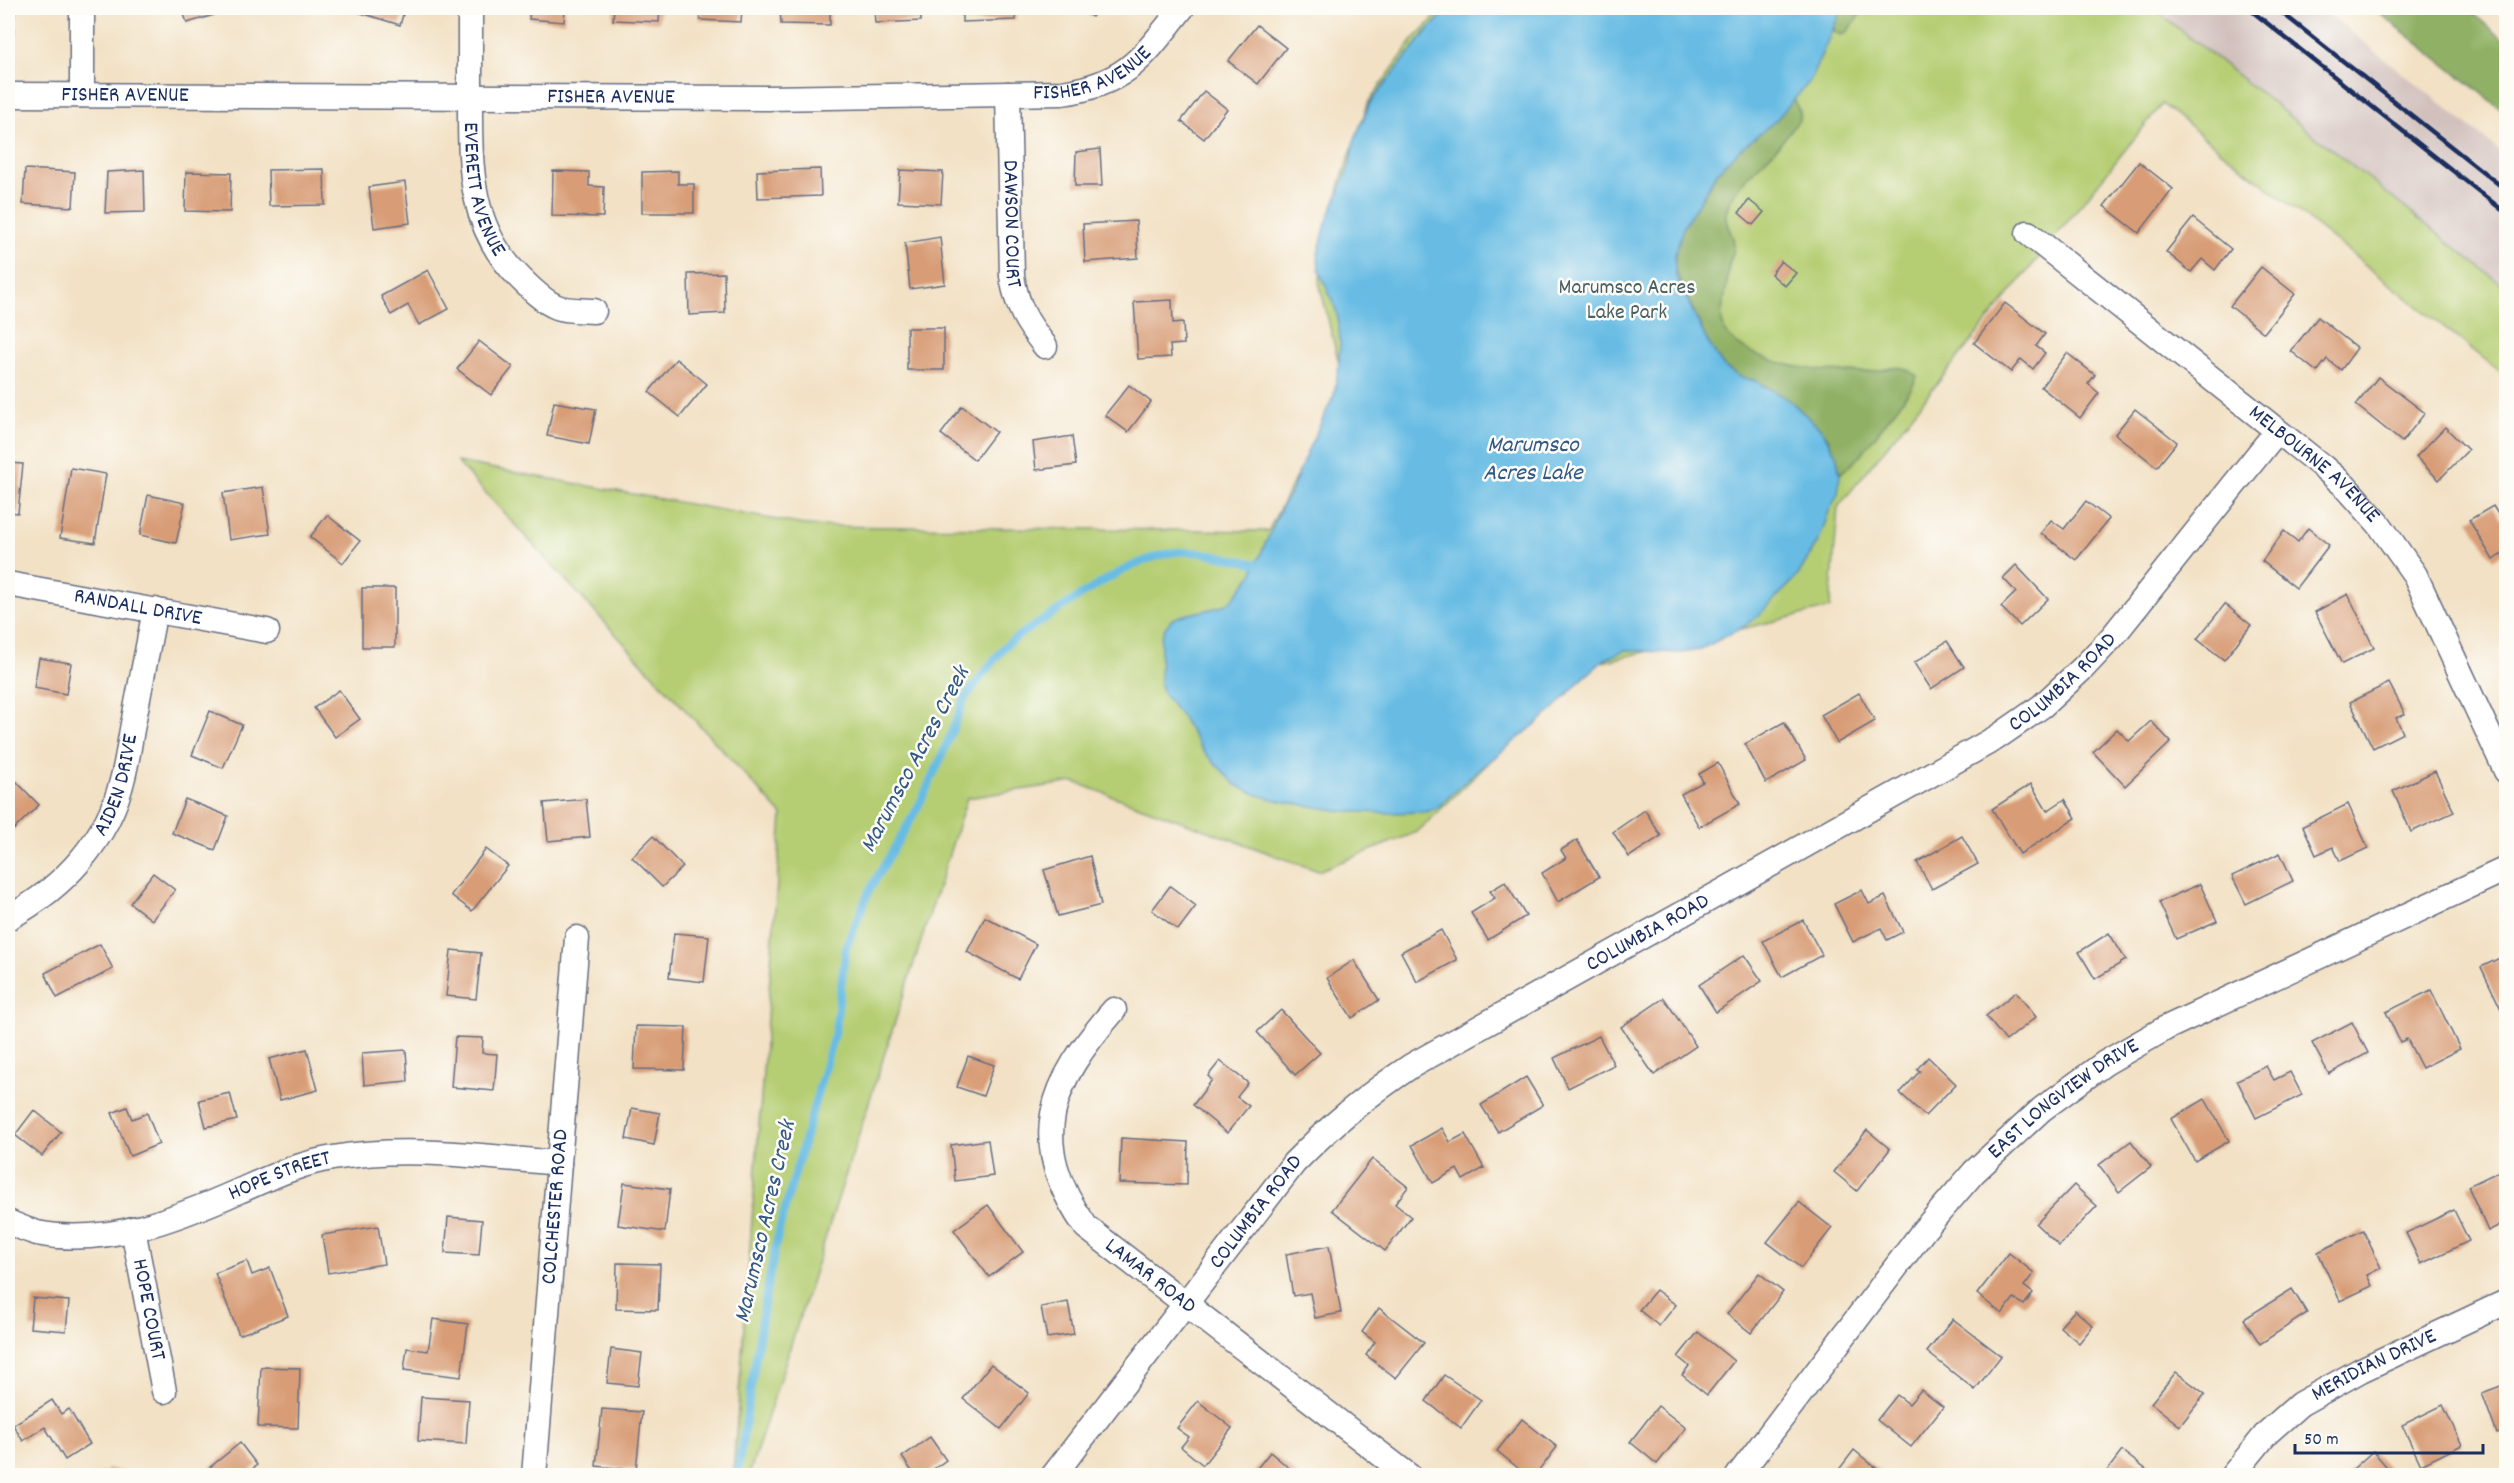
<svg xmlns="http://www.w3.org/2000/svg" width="2514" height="1483" font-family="Dekko,sans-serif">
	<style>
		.industrial { fill: #d1c0bc }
		.green { fill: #b6ce73; stroke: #687e68; stroke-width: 1.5 }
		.forest { fill: #90b165; stroke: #567062; stroke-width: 1.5 }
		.water { fill: #68bce4; stroke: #4276a1; stroke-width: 1.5 }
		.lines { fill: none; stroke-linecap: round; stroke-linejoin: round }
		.stream { stroke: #68bce4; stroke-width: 8 }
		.building { fill: #d89d77 }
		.street-casing { stroke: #666d82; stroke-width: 27 }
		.street { stroke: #fff; stroke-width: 24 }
		.rail { stroke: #1b2f5e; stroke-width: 4.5 }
		.labels { text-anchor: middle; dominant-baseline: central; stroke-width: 5; stroke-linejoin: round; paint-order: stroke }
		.street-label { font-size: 22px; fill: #1b2f5e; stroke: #fdfcf7 }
		.park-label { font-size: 22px; fill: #4a5f64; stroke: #fdfcf7 }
		.water-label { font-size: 24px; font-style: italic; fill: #325986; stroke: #fdfcf7 }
	</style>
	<rect width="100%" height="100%" fill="#fdfcf7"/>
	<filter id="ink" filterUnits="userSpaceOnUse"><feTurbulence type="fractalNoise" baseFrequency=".0167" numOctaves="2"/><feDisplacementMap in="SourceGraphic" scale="12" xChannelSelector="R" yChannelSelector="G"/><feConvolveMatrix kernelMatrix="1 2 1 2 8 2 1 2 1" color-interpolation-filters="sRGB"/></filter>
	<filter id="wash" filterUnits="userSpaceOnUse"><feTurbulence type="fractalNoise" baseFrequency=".008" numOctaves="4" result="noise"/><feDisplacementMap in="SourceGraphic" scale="24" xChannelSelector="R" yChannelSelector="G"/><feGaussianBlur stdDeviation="1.35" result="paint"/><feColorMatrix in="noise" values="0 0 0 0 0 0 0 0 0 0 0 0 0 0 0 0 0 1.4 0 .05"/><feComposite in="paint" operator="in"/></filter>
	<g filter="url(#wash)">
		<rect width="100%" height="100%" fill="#f2e1c4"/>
		<!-- industrial -->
		<path class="industrial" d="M2154,8H2321L2506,156V288Z"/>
		<!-- green -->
		<path class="green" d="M1444,8H2153L2506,288V376L2162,104L1838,507L1830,608L1590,665L1417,832L1318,871L1074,782L967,798L749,1475H733L782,815L457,462L810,526L1268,531L1344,384L1319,282L1340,183L1369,101L1414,39Z"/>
		<!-- forest -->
		<g class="forest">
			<path d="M1842,8H1865L1846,33L1840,35L1835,32L1833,26Z"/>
			<path d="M2373,8H2466L2506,41V113Z"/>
			<path d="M1793,99L1800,112L1799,120C1790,131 1782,142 1773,152C1756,169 1732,187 1726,213C1724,227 1736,235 1734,248C1734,253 1730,259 1729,265C1727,273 1728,280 1726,288C1725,301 1718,315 1724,328C1741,365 1830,374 1867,372C1886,371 1903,360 1917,377L1911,389L1860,456L1840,474L1836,455L1827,437L1810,419L1789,400L1756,381L1740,377L1723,366L1706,339L1674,267L1676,248L1683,228L1716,174L1732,156L1776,120Z"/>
		</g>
		<!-- water -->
		<path class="water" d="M1450,8H1842L1810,81L1776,120L1732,156L1716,174L1683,228L1674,258L1676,276L1706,339L1723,366L1740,377L1756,381L1789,400L1822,430L1836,455L1840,474L1838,494L1829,511L1820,538L1797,577L1759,615L1742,628L1699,650L1681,653L1625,650L1604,660L1579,682L1551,712L1470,777L1437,808L1426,812L1382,813L1341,811L1280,801L1258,795L1236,785L1203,751L1181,716L1162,692L1160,683L1161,638L1165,628L1171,620L1180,616L1220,607L1230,602L1251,576L1282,506L1291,492L1307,452L1334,395L1338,370L1340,347L1339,324L1336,310L1319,270L1318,255L1326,223L1339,192L1350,164L1354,141L1370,103L1427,31Z"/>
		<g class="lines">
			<!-- stream -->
			<path class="stream" d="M737,1476L765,1300L779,1230L835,1031L846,948L869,891L917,809L939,763L965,698L1004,647L1021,634C1063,609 1130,556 1178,552C1207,550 1235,561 1264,565"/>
		</g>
		<g id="blocks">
			<!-- building -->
			<g class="building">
				<path d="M8,8H15L13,40H8Z"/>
				<path d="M182,8H212L214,15L187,23Z"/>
				<path d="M345,8H405L400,25Z"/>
				<path d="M530,8H565L564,22L529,19Z"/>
				<path d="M614,8H660L659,22L613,20Z"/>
				<path d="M701,8H742L741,22L700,20Z"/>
				<path d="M780,8H830V25L781,24Z"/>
				<path d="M874,8H921V21L875,23Z"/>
				<path d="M962,8H1015L1016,20L962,22Z"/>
				<path d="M1079,8H1099L1092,17Z"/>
				<path d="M1257,25L1286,48L1258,84L1228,61Z"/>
				<path d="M1204,91L1227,109L1204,139L1181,121Z"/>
				<path d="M1100,149L1102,186H1075L1076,152Z"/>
				<path d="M2139,162L2173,189L2139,233L2104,206Z"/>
				<path d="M25,169L75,172L73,207L23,204Z"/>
				<path d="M324,169L325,205L269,206L268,170Z"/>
				<path d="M820,169L821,196L758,198L757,171Z"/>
				<path d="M144,170L145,212L105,213L107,172Z"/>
				<path d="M900,170L943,172L941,204L898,202Z"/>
				<path d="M553,171L589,172V186L604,187L603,217L552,216Z"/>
				<path d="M678,171V184H694V213H642V172Z"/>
				<path d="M186,172L231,173L230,212L185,211Z"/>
				<path d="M405,182L410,223L374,228L369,187Z"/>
				<path d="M1749,200L1764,212L1753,225L1739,213Z"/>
				<path d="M2193,218L2231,249L2215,270L2202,259L2191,272L2166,252Z"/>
				<path d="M1136,221L1138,258L1085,262L1083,224Z"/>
				<path d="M940,237L945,284L910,289L905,243Z"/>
				<path d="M1781,261L1796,273L1785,286L1771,274Z"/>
				<path d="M2261,267L2295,294L2264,333L2230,306Z"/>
				<path d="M428,270L449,309L419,325L408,305L391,315L381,296Z"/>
				<path d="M724,273L725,313L689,315L688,274Z"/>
				<path d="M1172,300L1173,323L1183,322L1184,344L1170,345L1171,357L1138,359L1134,302Z"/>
				<path d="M2005,303L2045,334L2036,346L2045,353L2033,369L2021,359L2011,372L1974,343Z"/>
				<path d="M2318,317L2357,348L2341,370L2327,359L2317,372L2291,351Z"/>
				<rect x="907" y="328" width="37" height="42"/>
				<path d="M479,341L513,367L491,395L457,369Z"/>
				<path d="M2067,353L2095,375L2088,384L2099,393L2080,418L2041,387Z"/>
				<path d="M676,359L707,384L680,417L649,392Z"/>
				<path d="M2378,377L2425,413L2402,442L2356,405Z"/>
				<path d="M1129,385L1151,402L1128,432L1105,415Z"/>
				<path d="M554,402L596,409L589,444L547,436Z"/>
				<path d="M962,406L996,432L975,460L941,434Z"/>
				<path d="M2135,409L2177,442L2157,467L2115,434Z"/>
				<path d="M2445,427L2468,450L2439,480L2416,457Z"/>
				<path d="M1072,436L1076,465L1036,470L1033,442Z"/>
				<path d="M8,463L23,464L18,513L8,512Z"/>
				<path d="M71,468L106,474L95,543L60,538Z"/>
				<path d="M263,487L270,534L229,540L223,493Z"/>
				<path d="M148,495L185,503L176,543L140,535Z"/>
				<path d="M2086,501L2109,519L2076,560L2041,533L2051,520L2064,529Z"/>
				<path d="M2493,506L2501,519L2506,516V551L2493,560L2469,520Z"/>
				<path d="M327,515L360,541L343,563L310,537Z"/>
				<path d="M2308,528L2329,545L2296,588L2262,561L2284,531L2298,542Z"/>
				<path d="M2016,565L2048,599L2020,626L2001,607L2016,592L2003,578Z"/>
				<rect x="362" y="588" width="33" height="59"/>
				<path d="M2348,594L2374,648L2342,664L2315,612Z"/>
				<path d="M2225,604L2251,625L2224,660L2197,639Z"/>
				<path d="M1947,641L1964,667L1931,689L1914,663Z"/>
				<path d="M39,658L71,663L66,694L34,688Z"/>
				<path d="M2389,683L2405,714L2396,718L2403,733L2373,748L2350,702Z"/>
				<path d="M339,690L360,719L335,737L314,708Z"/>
				<path d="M1859,693L1875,721L1837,743L1821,715Z"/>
				<path d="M210,711L242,725L223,768L192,755Z"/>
				<path d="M2151,721L2171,742L2125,786L2093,752L2117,729L2129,741Z"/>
				<path d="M1784,722L1806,760L1766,783L1745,744Z"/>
				<path d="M1718,763L1740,804L1699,827L1681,794L1703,782L1699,774Z"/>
				<path d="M2435,771L2454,812L2411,832L2393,791Z"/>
				<path d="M15,780L39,805L8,835V787Z"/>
				<path d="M2031,784L2047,811L2065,799L2076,818L2020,854L1992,809Z"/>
				<path d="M185,799L228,816L215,850L172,833Z"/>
				<path d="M586,799L590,837L548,841L544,803Z"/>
				<path d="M2348,804L2368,848L2340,861L2333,847L2316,855L2303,826Z"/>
				<path d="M1645,810L1661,836L1629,857L1613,832Z"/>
				<path d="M653,836L683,867L662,887L632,857Z"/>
				<path d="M1962,836L1978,864L1932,889L1917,862Z"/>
				<path d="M1577,840L1599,877L1558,902L1542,873L1566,858L1561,850Z"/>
				<path d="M486,849L508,866L472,911L451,895Z"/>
				<path d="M2280,853L2293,881L2246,904L2232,876Z"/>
				<path d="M1090,856L1101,905L1058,916L1044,870Z"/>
				<path d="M153,873L175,890L152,920L130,903Z"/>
				<path d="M1505,882L1526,916L1488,940L1471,913L1495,898L1490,891Z"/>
				<path d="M2200,884L2217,921L2176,939L2159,902Z"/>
				<path d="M1170,886L1196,906L1178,930L1152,910Z"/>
				<path d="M1862,890L1869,904L1885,896L1903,932L1887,940L1881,928L1853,942L1834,904Z"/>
				<path d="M985,917L1036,944L1018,979L967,952Z"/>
				<path d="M1803,920L1822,955L1782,977L1763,941Z"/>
				<path d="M1441,930L1457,960L1417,982L1401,952Z"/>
				<path d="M674,933L709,936L704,982L669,978Z"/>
				<path d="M2109,933L2126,960L2095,979L2079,952Z"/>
				<path d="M100,944L113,969L57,998L45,973Z"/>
				<path d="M451,950L481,953L476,999L446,996Z"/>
				<path d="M1744,955L1762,981L1716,1012L1699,985Z"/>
				<path d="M2506,955V1009L2502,1011L2481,967Z"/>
				<path d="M1354,960L1379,1000L1352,1018L1327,978Z"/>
				<path d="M2431,990L2460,1049L2422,1068L2407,1039L2400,1042L2386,1012Z"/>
				<path d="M2016,992L2036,1017L2006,1041L1986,1016Z"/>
				<path d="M1664,998L1696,1046L1654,1075L1621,1027Z"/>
				<path d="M1281,1010L1320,1053L1295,1075L1257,1032Z"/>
				<path d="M2352,1022L2368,1053L2329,1074L2312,1043Z"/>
				<path d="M636,1026L686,1027L684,1070L634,1069Z"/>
				<path d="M1599,1036L1614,1065L1568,1088L1554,1058Z"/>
				<path d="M455,1037L483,1038L482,1053L497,1054L494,1091L451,1087Z"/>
				<path d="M307,1049L318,1090L280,1100L269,1059Z"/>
				<path d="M406,1050L408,1081L364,1085L362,1053Z"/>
				<path d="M968,1056L994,1065L983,1096L957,1087Z"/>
				<path d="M1928,1057L1956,1084L1925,1116L1900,1093L1920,1071L1917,1069Z"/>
				<path d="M1220,1061L1248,1083L1237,1097L1249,1106L1227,1133L1193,1105L1212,1080L1208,1076Z"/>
				<path d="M2266,1066L2274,1080L2290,1072L2302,1095L2256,1118L2237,1080Z"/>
				<path d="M1526,1077L1543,1105L1498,1132L1481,1105Z"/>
				<path d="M230,1093L237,1120L206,1127L199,1100Z"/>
				<path d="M2205,1099L2229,1141L2195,1161L2171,1119Z"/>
				<path d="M127,1107L132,1119L147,1113L159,1144L130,1156L112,1113Z"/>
				<path d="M632,1108L660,1113L654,1145L626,1139Z"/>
				<path d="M34,1110L61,1132L42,1156L15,1135Z"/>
				<path d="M1442,1128L1450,1142L1465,1134L1484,1168L1463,1180L1457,1169L1433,1183L1412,1145Z"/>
				<path d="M1867,1130L1890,1149L1857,1191L1834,1172Z"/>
				<path d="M1121,1138L1188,1142L1187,1185L1119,1183Z"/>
				<path d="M988,1140L993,1176L955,1181L951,1145Z"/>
				<path d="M2131,1141L2151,1167L2119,1192L2099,1165Z"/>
				<path d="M1372,1159L1408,1187L1395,1204L1411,1217L1385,1251L1332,1210Z"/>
				<path d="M2506,1168V1222L2488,1231L2468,1186Z"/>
				<path d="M624,1183L670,1189L665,1232L618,1225Z"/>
				<path d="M2074,1185L2097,1206L2059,1246L2036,1224Z"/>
				<path d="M1799,1202L1832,1228L1801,1268L1767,1242Z"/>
				<path d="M988,1205L1023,1252L989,1277L954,1230Z"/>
				<path d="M2454,1210L2469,1241L2421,1264L2406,1233Z"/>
				<path d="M448,1217L482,1220L479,1255L445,1253Z"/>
				<path d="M378,1226L384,1264L328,1273L322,1235Z"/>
				<path d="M2363,1230L2381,1268L2367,1275L2372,1286L2340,1301L2318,1252Z"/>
				<path d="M1329,1246L1341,1313L1315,1318L1310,1293L1293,1296L1286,1254Z"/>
				<path d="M2009,1253L2034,1273L2024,1286L2033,1293L2024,1305L2014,1298L2002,1314L1977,1294Z"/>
				<path d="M247,1261L252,1275L270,1268L288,1316L239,1335L215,1273Z"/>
				<path d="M617,1263L660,1264L658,1310L616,1309Z"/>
				<path d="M1759,1273L1783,1292L1751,1333L1727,1314Z"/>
				<path d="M2292,1289L2307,1313L2260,1344L2244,1319Z"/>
				<path d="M1656,1290L1676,1305L1659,1326L1639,1310Z"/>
				<path d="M33,1298L69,1301L66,1331L30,1328Z"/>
				<path d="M1068,1302L1074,1334L1047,1338L1041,1307Z"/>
				<path d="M1379,1308L1424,1343L1396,1378L1366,1355L1375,1342L1362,1332Z"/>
				<path d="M2075,1310L2093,1326L2079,1343L2060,1327Z"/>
				<path d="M433,1319L468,1324L461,1377L404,1370L407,1348L428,1351Z"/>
				<path d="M1953,1319L2001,1356L1975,1390L1927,1352Z"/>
				<path d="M1698,1332L1734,1361L1707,1395L1682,1375L1689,1366L1678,1357Z"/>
				<path d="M611,1349L642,1353L638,1386L607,1383Z"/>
				<path d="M991,1364L1029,1393L1001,1429L963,1399Z"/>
				<path d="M261,1367L300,1368L298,1428L258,1427Z"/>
				<path d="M2176,1372L2205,1394L2180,1426L2151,1403Z"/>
				<path d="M1444,1375L1481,1400L1461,1428L1426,1401Z"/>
				<path d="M2506,1384V1430L2497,1434L2482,1393Z"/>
				<path d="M1921,1390L1943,1407L1911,1447L1877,1420L1897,1395L1909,1404Z"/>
				<path d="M421,1397L469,1400L466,1444L418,1441Z"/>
				<path d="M52,1400L61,1414L69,1409L90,1444L65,1460L45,1427L23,1441L13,1425Z"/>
				<path d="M1198,1401L1232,1428L1203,1465L1181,1447L1189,1437L1177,1428Z"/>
				<path d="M2443,1405L2462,1445L2421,1465L2402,1425Z"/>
				<path d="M1658,1406L1686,1428L1657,1464L1630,1442Z"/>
				<path d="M602,1409L642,1412L636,1470L596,1466Z"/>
				<path d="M1522,1419L1557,1447L1535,1476H1528L1497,1451Z"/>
				<path d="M930,1437L946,1460L924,1476H915L902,1457Z"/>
				<path d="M240,1443L257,1465L244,1476H199Z"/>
				<path d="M1854,1450L1886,1476H1834Z"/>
				<path d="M2122,1451L2148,1471L2145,1476H2103Z"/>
				<path d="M2373,1451L2392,1473L2389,1476H2345Z"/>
				<path d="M1270,1452L1299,1476H1251Z"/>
				<path d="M107,1468L137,1475V1476H105Z"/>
			</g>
		</g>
	</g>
	<g filter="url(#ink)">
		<use href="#blocks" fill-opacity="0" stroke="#666d82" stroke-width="1.5"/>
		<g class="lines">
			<defs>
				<g id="street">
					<path id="s1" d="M470,8C470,38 470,69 470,100C470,167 469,229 521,279C531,289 544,302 557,307C567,311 583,310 594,311"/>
					<path id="s2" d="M1008,94L1012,276C1017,307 1026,322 1045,346"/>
					<path id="s3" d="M8,95L767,98L1062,93C1127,84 1144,56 1182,8"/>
					<path d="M82,95V8"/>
					<path id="s4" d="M2028,233L2323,467L2345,486L2379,524L2415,575L2506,771"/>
					<path id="s5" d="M8,584L267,631"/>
					<path id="s6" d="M8,918C63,888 108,841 123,777C128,758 130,738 134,719C141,683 148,646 155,610"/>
					<path id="s7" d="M1114,1010C1050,1083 1025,1141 1086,1227L1409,1476"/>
					<path id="s8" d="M8,1222C17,1226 27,1230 37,1233C106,1247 178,1218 239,1191C269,1178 300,1163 333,1158C408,1145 484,1157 559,1163"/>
					<path id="s9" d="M133,1229L164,1391"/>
					<path id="s10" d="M534,1476L577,938"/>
					<path id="s11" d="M1053,1476L1294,1163C1332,1124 1366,1096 1411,1066L1996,738L2042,706L2083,668L2113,636L2277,431"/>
					<path id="s12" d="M1738,1476L1924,1230L1974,1172L2042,1109L2105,1063L2166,1028L2506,869"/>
					<path id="s13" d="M2232,1476L2267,1433L2300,1404L2361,1370L2506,1302"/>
				</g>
			</defs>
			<!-- street casing -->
			<use href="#street" class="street-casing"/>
			<!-- street -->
			<use href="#street" class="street"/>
			<!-- rail -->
			<g class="rail">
				<path d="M2248,8L2506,213"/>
				<path d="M2276,8L2506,190"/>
			</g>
		</g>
	</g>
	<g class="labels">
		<!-- street labels -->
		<g class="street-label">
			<text stroke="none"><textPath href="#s3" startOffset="1089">FISHER AVENUE</textPath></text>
			<text stroke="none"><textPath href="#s3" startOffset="117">FISHER AVENUE</textPath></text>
			<text stroke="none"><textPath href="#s3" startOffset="603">FISHER AVENUE</textPath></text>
			<text stroke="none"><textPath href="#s1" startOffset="183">EVERETT AVENUE</textPath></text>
			<text stroke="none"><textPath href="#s2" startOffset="130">DAWSON COURT</textPath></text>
			<text stroke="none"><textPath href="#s4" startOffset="368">MELBOURNE AVENUE</textPath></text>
			<text stroke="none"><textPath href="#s5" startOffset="132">RANDALL DRIVE</textPath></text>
			<text stroke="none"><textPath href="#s11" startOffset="1305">COLUMBIA ROAD</textPath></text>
			<text stroke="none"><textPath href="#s6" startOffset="178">AIDEN DRIVE</textPath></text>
			<text stroke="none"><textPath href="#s11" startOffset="819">COLUMBIA ROAD</textPath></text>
			<text stroke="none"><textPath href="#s12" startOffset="501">EAST LONGVIEW DRIVE</textPath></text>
			<text stroke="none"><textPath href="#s8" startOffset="284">HOPE STREET</textPath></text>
			<text stroke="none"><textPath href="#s10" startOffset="270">COLCHESTER ROAD</textPath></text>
			<text stroke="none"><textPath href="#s11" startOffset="333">COLUMBIA ROAD</textPath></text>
			<text stroke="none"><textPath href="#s7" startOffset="324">LAMAR ROAD</textPath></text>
			<text stroke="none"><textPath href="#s9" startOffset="82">HOPE COURT</textPath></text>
			<text stroke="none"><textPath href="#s13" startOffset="183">MERIDIAN DRIVE</textPath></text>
		</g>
		<!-- park labels -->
		<g class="park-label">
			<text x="1627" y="288">Marumsco Acres<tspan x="1627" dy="25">Lake Park</tspan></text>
		</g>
		<!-- water labels -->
		<g class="water-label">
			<text x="1533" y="446">Marumsco<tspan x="1533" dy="28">Acres Lake</tspan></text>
			<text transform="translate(916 760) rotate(-62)">Marumsco Acres Creek</text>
			<text transform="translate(766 1222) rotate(-77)">Marumsco Acres Creek</text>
		</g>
	</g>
	<!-- margin -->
	<rect width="2514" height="1483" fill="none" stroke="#fdfcf7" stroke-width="30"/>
	<!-- scale -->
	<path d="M2295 1444v9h188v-9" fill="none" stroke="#1b2f5e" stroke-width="3"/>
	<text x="2304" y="1444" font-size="18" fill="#1b2f5e" stroke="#fdfcf7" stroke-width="4.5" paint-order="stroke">50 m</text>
</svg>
